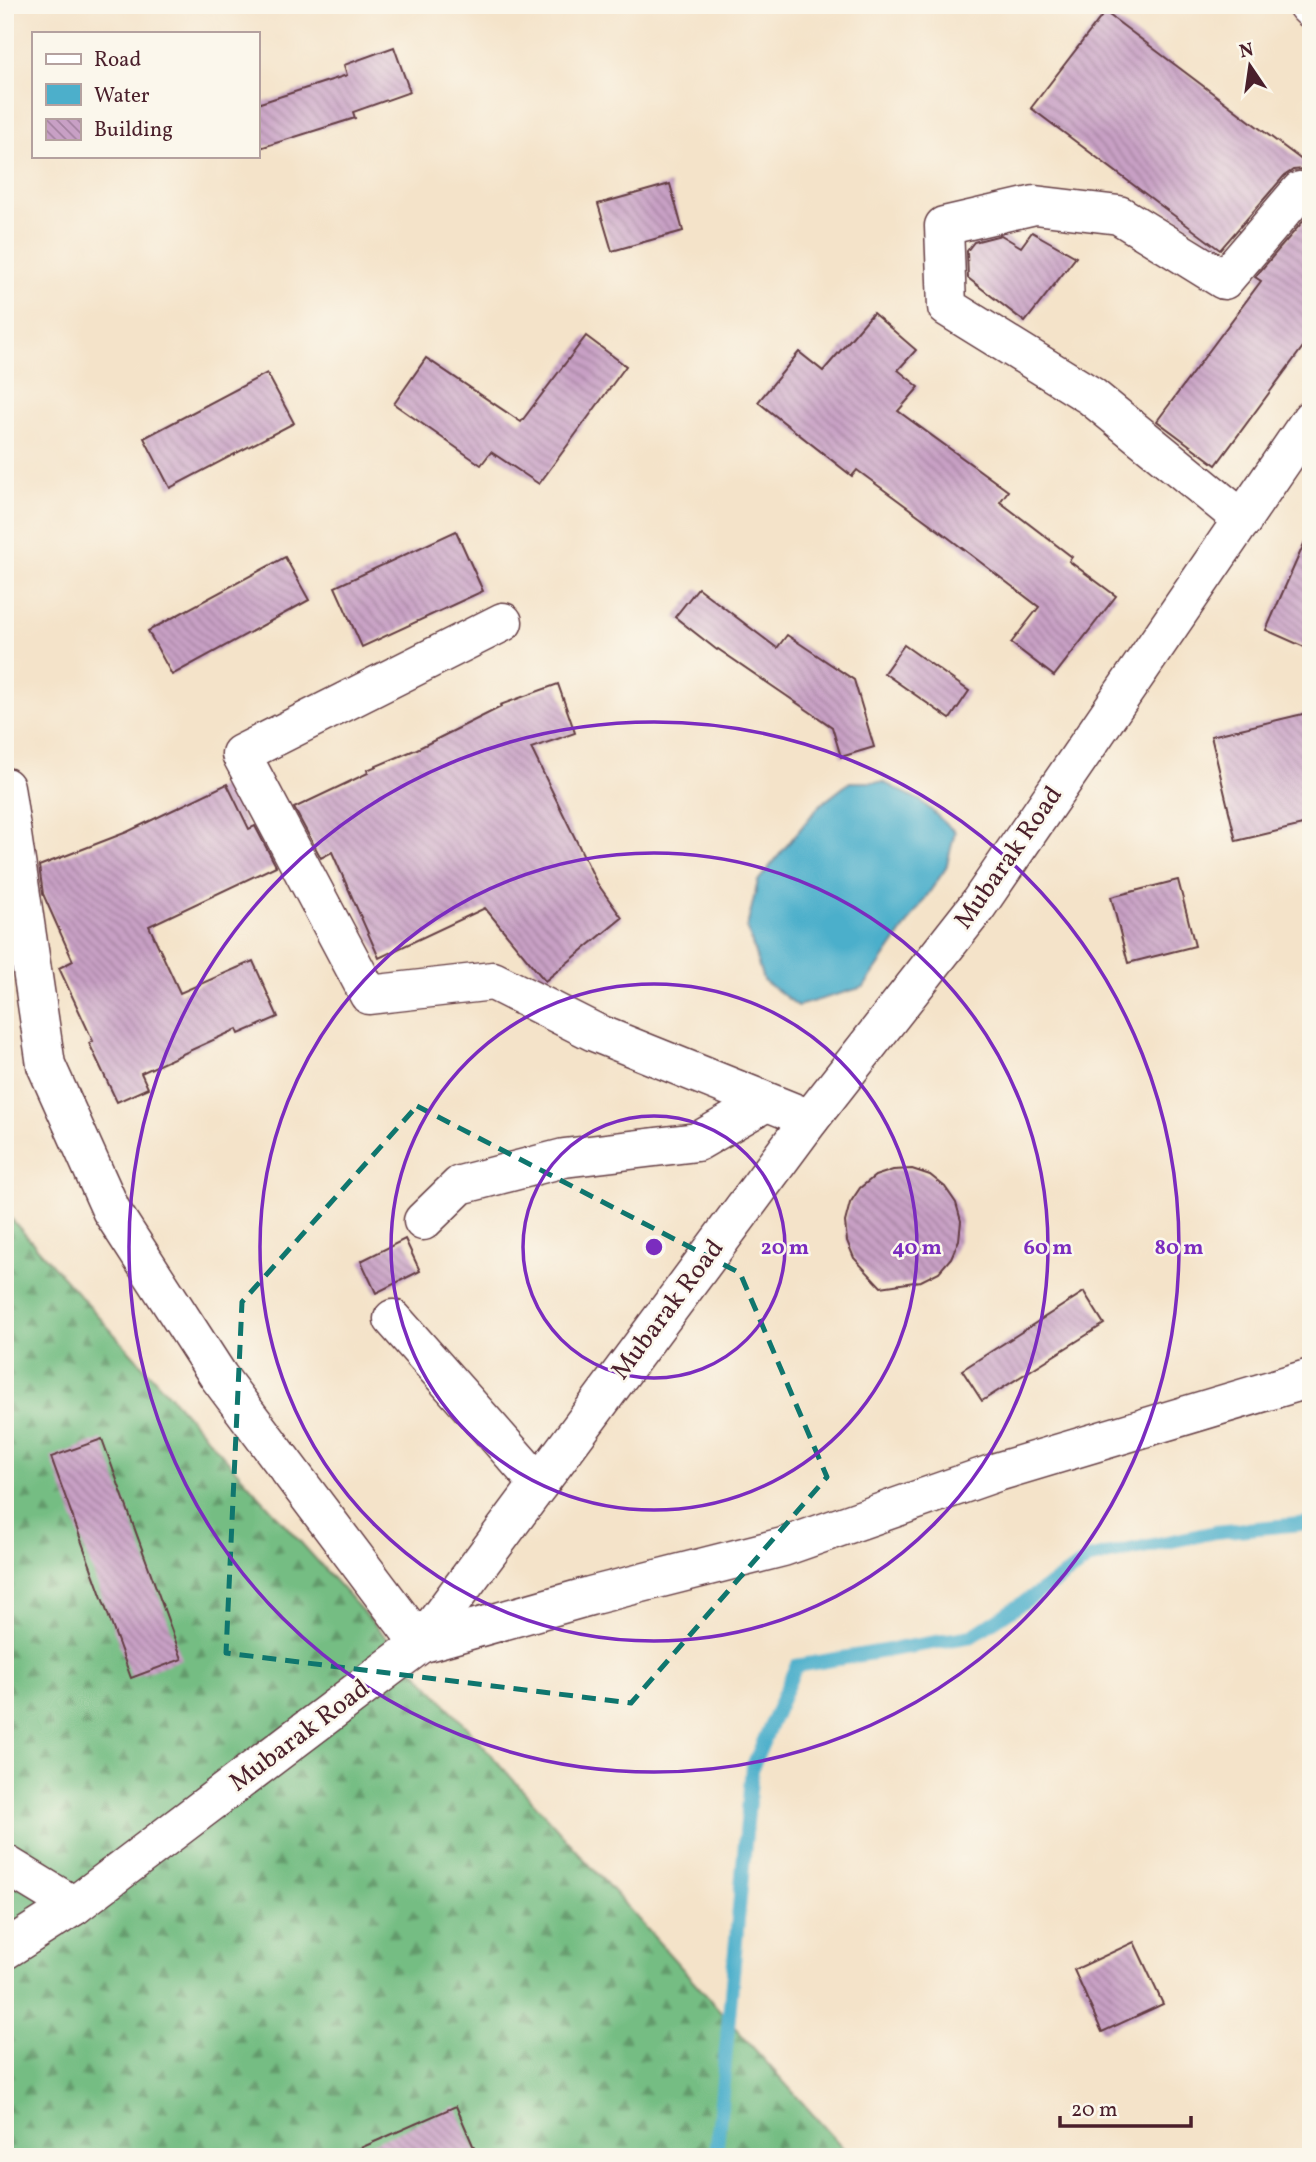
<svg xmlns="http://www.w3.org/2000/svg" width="1316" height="2162" font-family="Vollkorn,serif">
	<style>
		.forest { fill: url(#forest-firs); stroke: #606e57; stroke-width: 2 }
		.water { fill: #4cafcb; stroke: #4b677b; stroke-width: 2 }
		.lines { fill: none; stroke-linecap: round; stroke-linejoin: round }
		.stream { stroke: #4cafcb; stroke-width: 14 }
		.building { fill: url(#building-back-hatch) }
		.minor-casing { stroke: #643c43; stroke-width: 41 }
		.tertiary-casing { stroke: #643c43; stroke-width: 41 }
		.minor { stroke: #fff; stroke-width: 38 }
		.tertiary { stroke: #fff; stroke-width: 38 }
		.marked { fill: none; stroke: #0f766e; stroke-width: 5; stroke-dasharray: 14 9; stroke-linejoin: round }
		.ring { fill: none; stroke: #7b2cbf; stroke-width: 3.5 }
		.labels { text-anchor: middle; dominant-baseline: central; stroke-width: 5; stroke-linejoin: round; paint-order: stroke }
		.street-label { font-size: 26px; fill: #4a1f2b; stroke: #fbf7ec }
		.centre { fill: #7b2cbf; stroke: #fbf7ec; stroke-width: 3.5 }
		.ring-label { font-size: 21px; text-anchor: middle; font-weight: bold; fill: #7b2cbf; stroke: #fbf7ec; stroke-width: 5; stroke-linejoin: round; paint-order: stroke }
	</style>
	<defs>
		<pattern id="forest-firs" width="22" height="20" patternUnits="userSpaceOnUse" patternTransform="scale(1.75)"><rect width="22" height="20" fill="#75bd83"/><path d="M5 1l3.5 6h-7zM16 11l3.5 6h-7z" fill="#62996b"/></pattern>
		<pattern id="building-back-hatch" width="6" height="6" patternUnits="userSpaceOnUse" patternTransform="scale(1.75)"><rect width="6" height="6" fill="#c8a0c5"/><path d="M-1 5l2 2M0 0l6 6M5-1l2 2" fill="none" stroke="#a482a0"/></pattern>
	</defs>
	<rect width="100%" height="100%" fill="#fbf7ec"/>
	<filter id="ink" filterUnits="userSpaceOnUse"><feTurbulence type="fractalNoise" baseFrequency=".0143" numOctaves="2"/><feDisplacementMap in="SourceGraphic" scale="14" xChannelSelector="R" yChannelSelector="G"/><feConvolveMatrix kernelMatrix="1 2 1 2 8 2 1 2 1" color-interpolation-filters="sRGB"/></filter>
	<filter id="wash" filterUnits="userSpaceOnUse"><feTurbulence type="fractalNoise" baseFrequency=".00686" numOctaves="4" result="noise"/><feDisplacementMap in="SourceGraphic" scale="28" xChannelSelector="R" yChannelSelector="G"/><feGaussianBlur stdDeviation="1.57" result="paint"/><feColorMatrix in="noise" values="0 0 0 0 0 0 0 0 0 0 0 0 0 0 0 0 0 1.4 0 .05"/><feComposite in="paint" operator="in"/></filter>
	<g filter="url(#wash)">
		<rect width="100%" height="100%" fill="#f4e3c9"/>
		<!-- forest -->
		<path class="forest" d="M5,1212L851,2157H5Z"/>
		<!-- water -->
		<path class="water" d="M850,782H883L921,801L955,832L946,868L864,987L798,1006L763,980L747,927L758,881L819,806Z"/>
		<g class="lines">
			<!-- stream -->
			<path class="stream" d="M716,2157L752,1768L796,1666L972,1636L1091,1558L1215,1532L1311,1523"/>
		</g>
		<g id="blocks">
			<!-- building -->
			<g class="building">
				<path d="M1105,12L1311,167V173L1303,169L1293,170L1284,176L1220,250L1031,108Z"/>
				<path d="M394,47L410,92L353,112L355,118L257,149V104L347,75L344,65Z"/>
				<path d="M670,184L683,231L612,251L598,204Z"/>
				<path d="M1311,212V336L1216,465L1157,421L1261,281L1255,277Z"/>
				<path d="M1032,232L1076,257L1025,322L968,278L967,251L974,242L1001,235L1021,247Z"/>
				<path d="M873,313L916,350L898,370L919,387L898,411L1008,491L1000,502L1072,557L1069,561L1116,596L1054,676L1011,643L1039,607L941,532L857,470L852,476L758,402L799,352L823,371Z"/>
				<path d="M586,336L626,366L539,484L491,452L481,465L394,404L426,358L521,422Z"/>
				<path d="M267,373L294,423L170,488L144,438Z"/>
				<path d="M1311,528V650L1266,630Z"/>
				<path d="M456,531L483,591L362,647L335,587Z"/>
				<path d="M285,557L309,600L172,675L148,631Z"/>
				<path d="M698,588L777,648L787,635L854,680L874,747L841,757L832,727L718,649L717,650L675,617Z"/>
				<path d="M904,645L969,691L950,719L884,673Z"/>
				<path d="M558,684L575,733L531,748L597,883L622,918L545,981L485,908L379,958L332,852L321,858L294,808L368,773L367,770L417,749L501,707L500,705Z"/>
				<path d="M1311,712V823L1236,841L1211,736Z"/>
				<path d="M227,784L249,829L255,826L276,866L149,926L180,993L253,961L278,1017L239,1034L237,1029L141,1073L148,1088L117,1102L89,1043L93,1041L59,968L73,961L43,894L39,866L127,832Z"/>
				<path d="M1178,880L1195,946L1128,963L1111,897Z"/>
				<path d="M912,1169L930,1175L945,1187L956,1203L961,1221L959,1240L951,1258L939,1272L921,1281L881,1287L854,1258L847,1241L845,1222L850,1203L860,1188L875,1176L893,1170Z"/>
				<path d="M405,1239L420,1271L376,1293L361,1261Z"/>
				<path d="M1084,1292L1104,1324L982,1401L962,1370Z"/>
				<path d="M102,1439L182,1659L131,1678L51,1457Z"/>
				<path d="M1134,1942L1163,2004L1102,2032L1074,1970Z"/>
				<path d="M456,2106L478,2157H340Z"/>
			</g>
		</g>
	</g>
	<g filter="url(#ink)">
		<use href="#blocks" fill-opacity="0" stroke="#643c43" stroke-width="2"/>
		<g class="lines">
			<defs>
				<g id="minor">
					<path d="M1307,5L1311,9"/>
					<path d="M1243,520L1091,396L947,307L944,226L1035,205L1119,215L1224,280L1300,191"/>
					<path d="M503,622L241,754L369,995L493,981L594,1032L810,1119"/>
					<path d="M5,787L46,1065L111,1210L219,1377L420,1644L590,1596L783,1547L997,1472L1311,1378"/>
					<path d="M423,1221L460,1185L564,1158L697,1142L766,1102"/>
					<path d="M393,1319L539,1484"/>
					<path d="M5,1864L74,1906"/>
				</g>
				<path id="tertiary" d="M5,1950L74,1906L420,1644L810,1119L978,905L1311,419"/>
			</defs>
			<!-- minor casing -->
			<use href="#minor" class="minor-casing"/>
			<!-- tertiary casing -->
			<use href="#tertiary" class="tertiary-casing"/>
			<!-- minor -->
			<use href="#minor" class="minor"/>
			<!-- tertiary -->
			<use href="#tertiary" class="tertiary"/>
		</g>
	</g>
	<!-- marked area -->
	<path class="marked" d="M417,1106L740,1273L827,1477L631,1703L226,1653L242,1302Z"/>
	<!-- distance rings -->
	<g class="ring">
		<circle cx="654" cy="1247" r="131"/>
		<circle cx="654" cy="1247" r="263"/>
		<circle cx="654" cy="1247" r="394"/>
		<circle cx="654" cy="1247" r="525"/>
	</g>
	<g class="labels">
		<!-- street labels -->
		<g class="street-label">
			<text transform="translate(1009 858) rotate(-55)">Mubarak Road</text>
			<text transform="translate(668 1310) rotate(-53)">Mubarak Road</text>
			<text transform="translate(300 1736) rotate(-37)">Mubarak Road</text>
		</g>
	</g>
	<circle cx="654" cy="1247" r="10" class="centre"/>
	<g class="ring-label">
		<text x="785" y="1254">20 m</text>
		<text x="917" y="1254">40 m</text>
		<text x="1048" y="1254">60 m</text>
		<text x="1179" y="1254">80 m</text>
	</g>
	<!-- margin -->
	<rect width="1316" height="2162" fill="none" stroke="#fbf7ec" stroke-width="28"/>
	<!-- legend -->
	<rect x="32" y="32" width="228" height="126" fill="#fbf7ec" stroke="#b4a19f" stroke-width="2"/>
	<rect x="46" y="54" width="35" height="10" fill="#ffffff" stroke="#b4a19f" stroke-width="2"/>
	<text x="94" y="66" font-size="21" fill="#4a1f2b">Road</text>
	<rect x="46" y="84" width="35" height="21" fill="#4cafcb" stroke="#b4a19f" stroke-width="2"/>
	<text x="94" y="102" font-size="21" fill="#4a1f2b">Water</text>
	<rect x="46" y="119" width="35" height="21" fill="url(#building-back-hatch)" stroke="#b4a19f" stroke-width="2"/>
	<text x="94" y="136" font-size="21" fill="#4a1f2b">Building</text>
	<!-- north arrow -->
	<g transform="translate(1250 66) rotate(347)" stroke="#fbf7ec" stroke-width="5" paint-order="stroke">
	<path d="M0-5L12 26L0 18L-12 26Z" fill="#4a1f2b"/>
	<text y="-10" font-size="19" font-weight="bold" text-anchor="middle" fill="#4a1f2b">N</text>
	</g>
	<!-- scale -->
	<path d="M1060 2116v10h131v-10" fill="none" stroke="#4a1f2b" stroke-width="3.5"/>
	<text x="1071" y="2116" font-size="21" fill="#4a1f2b" stroke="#fbf7ec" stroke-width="5" paint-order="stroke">20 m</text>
</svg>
